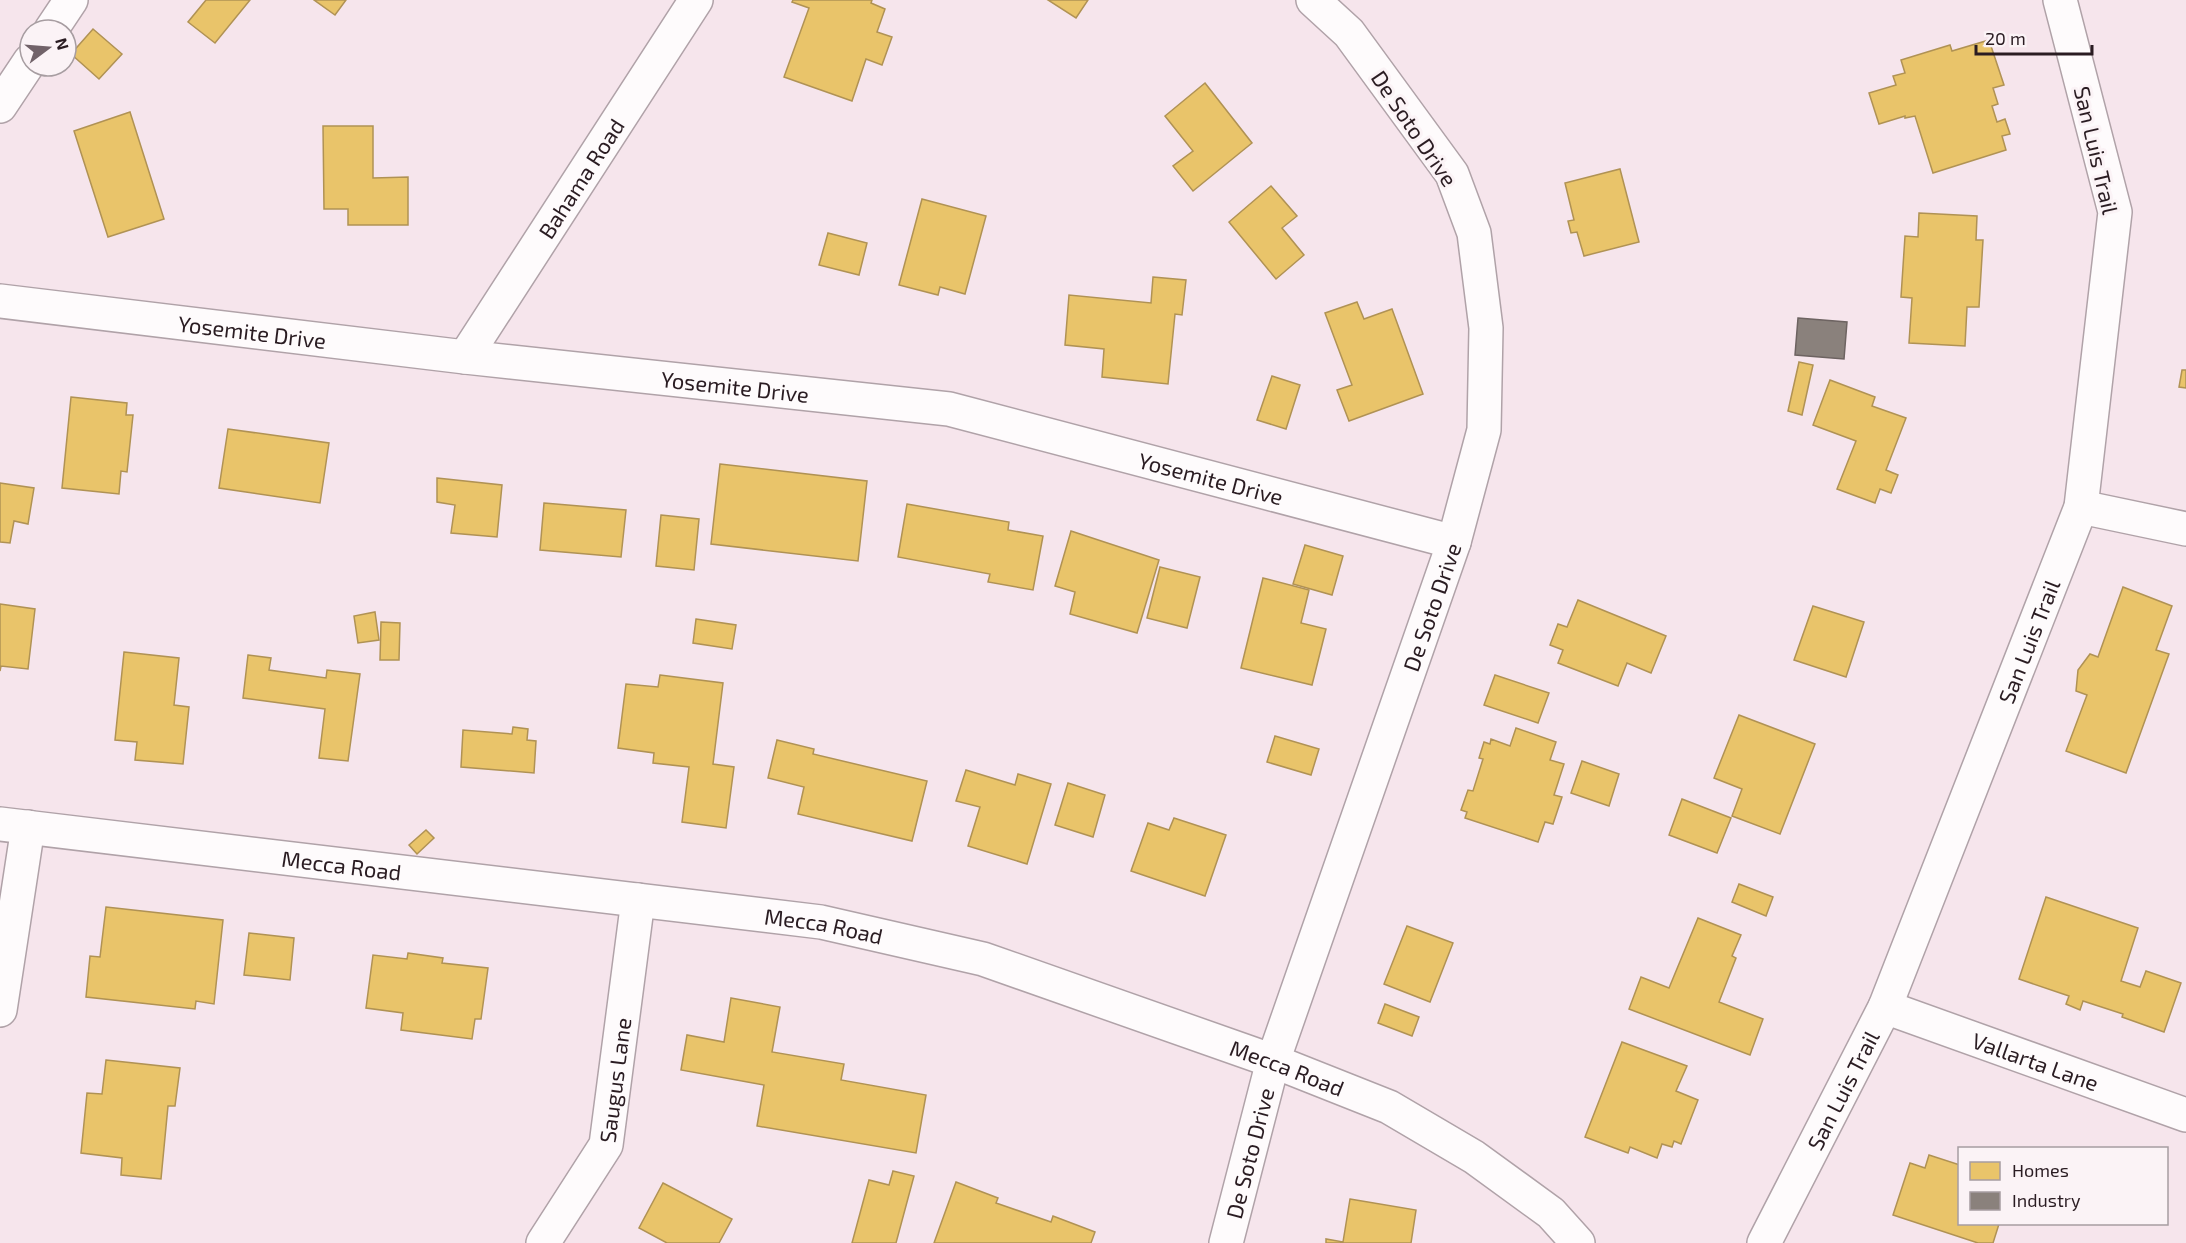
<svg xmlns="http://www.w3.org/2000/svg" width="2186" height="1243" font-family="'Exo 2',sans-serif">
	<style>
		.homes { fill: #e9c46a; stroke: #b09254; stroke-width: 1.5 }
		.industry { fill: #8a817c; stroke: #6d6361; stroke-width: 1.5 }
		.lines { fill: none; stroke-linecap: round; stroke-linejoin: round }
		.minor-casing { stroke: #b0a2a8; stroke-width: 36 }
		.minor { stroke: #fefbfc; stroke-width: 33 }
		.labels { text-anchor: middle; dominant-baseline: central; stroke-width: 6; stroke-linejoin: round; paint-order: stroke }
		.street-label { font-size: 22px; fill: #2a1c22; stroke: #fbf3f6 }
	</style>
	<rect width="100%" height="100%" fill="#f6e5ec"/>
	<!-- homes -->
	<g class="homes">
		<path d="M206,0H250L215,43L188,22Z"/>
		<path d="M314,0H346L335,15Z"/>
		<path d="M793,0H872L871,3L885,9L877,32L892,37L882,65L866,59L852,101L784,77L809,8L792,2Z"/>
		<path d="M1048,0H1088L1076,18Z"/>
		<path d="M93,29L122,54L99,79L71,54Z"/>
		<path d="M1989,40L2004,85L1993,88L1998,104L1992,106L1997,122L2005,119L2010,134L2002,136L2006,150L1933,173L1915,116L1905,118V116L1879,124L1869,93L1896,85L1893,76L1905,73L1901,60L1950,45L1952,51Z"/>
		<path d="M1205,83L1252,143L1193,191L1173,166L1193,151L1165,116Z"/>
		<path d="M130,112L164,219L108,237L74,131Z"/>
		<path d="M323,126H373V178L408,177V225H348V209H324Z"/>
		<path d="M1620,169L1639,242L1584,256L1577,232L1571,233L1568,221L1574,220L1565,183Z"/>
		<path d="M1271,186L1297,216L1282,228L1304,255L1276,279L1229,222Z"/>
		<path d="M922,199L986,216L965,294L940,287L938,295L899,285Z"/>
		<path d="M1919,213L1977,216L1976,240H1983L1979,307H1967L1965,346L1909,343L1912,298L1901,297L1905,236L1918,237Z"/>
		<path d="M828,233L867,243L859,275L819,265Z"/>
		<path d="M1153,277L1186,280L1182,315L1175,314L1168,384L1102,377L1104,349L1065,345L1069,295L1151,303Z"/>
		<path d="M1357,302L1364,319L1392,309L1423,394L1349,421L1337,390L1352,385L1325,313Z"/>
		<path d="M1799,362L1813,365L1802,415L1788,411Z"/>
		<path d="M2182,370H2186V388L2179,387Z"/>
		<path d="M1272,376L1300,385L1286,429L1257,420Z"/>
		<path d="M1830,380L1875,397L1872,406L1906,418L1886,470L1898,475L1891,493L1880,489L1875,503L1837,489L1856,441L1813,425Z"/>
		<path d="M71,397L127,403L126,415H133L127,472L121,471L119,494L62,488Z"/>
		<path d="M228,429L329,443L320,503L219,488Z"/>
		<path d="M720,464L867,481L858,561L711,544Z"/>
		<path d="M437,478L502,485L497,537L451,533L455,505L437,502Z"/>
		<path d="M0,483L34,488L28,524L14,521L10,543L0,542Z"/>
		<path d="M544,503L626,510L621,557L540,550Z"/>
		<path d="M907,504L1009,522L1008,530L1043,536L1033,590L988,582L990,574L898,557Z"/>
		<path d="M661,515L699,519L694,570L656,566Z"/>
		<path d="M1071,531L1159,560L1137,633L1070,614L1075,592L1055,586Z"/>
		<path d="M1305,545L1343,556L1332,595L1293,584Z"/>
		<path d="M1160,567L1200,577L1187,628L1147,618Z"/>
		<path d="M1263,578L1309,590L1301,623L1326,629L1312,685L1241,668Z"/>
		<path d="M2123,587L2172,606L2156,650L2169,654L2126,773L2066,751L2087,695L2076,691L2078,670L2090,654L2098,657Z"/>
		<path d="M1578,600L1666,636L1651,673L1627,663L1618,686L1558,663L1563,650L1550,645L1558,624L1567,627Z"/>
		<path d="M0,604L35,609L28,669L1,666L0,671Z"/>
		<path d="M1813,606L1864,622L1846,677L1794,660Z"/>
		<path d="M375,612L379,640L358,643L354,616Z"/>
		<path d="M696,619L736,625L732,649L693,643Z"/>
		<path d="M381,622L400,623L399,660H380Z"/>
		<path d="M124,652L179,658L174,705L189,707L183,764L135,760L137,742L115,740Z"/>
		<path d="M248,655L271,658L269,670L326,678L327,670L360,674L348,761L319,758L325,709L243,698Z"/>
		<path d="M660,675L723,683L713,764L734,767L726,828L682,822L689,767L653,763L654,753L618,748L626,684L658,687Z"/>
		<path d="M1495,675L1549,693L1538,723L1484,705Z"/>
		<path d="M1739,715L1815,744L1780,834L1732,816L1742,789L1714,778Z"/>
		<path d="M513,727L528,729L527,740L536,741L534,773L461,767L463,730L512,734Z"/>
		<path d="M1516,728L1556,742L1550,760L1564,764L1554,795L1562,797L1553,824L1545,822L1538,842L1465,818L1467,812L1461,810L1468,790L1473,791L1483,759L1479,758L1484,742L1490,744L1491,739L1510,746Z"/>
		<path d="M1275,736L1319,749L1311,775L1267,762Z"/>
		<path d="M777,740L814,749L813,754L927,781L912,841L798,814L804,787L768,778Z"/>
		<path d="M1582,761L1619,774L1609,806L1571,793Z"/>
		<path d="M966,770L1015,785L1018,774L1051,784L1027,864L968,846L980,807L956,801Z"/>
		<path d="M1068,783L1105,795L1093,837L1055,825Z"/>
		<path d="M1682,799L1731,818L1717,853L1669,835Z"/>
		<path d="M1174,818L1226,835L1205,896L1131,871L1148,823L1169,830Z"/>
		<path d="M426,830L434,838L417,854L409,845Z"/>
		<path d="M1739,884L1773,897L1766,916L1732,902Z"/>
		<path d="M2046,897L2138,928L2121,981L2140,987L2146,971L2181,983L2164,1032L2122,1017L2123,1014L2083,1001L2080,1010L2066,1004L2069,996L2019,979Z"/>
		<path d="M106,907L223,920L214,1004L196,1001L195,1009L86,997L90,956L100,957Z"/>
		<path d="M1698,918L1741,935L1732,956L1736,958L1719,1002L1763,1019L1750,1055L1629,1009L1641,977L1669,988Z"/>
		<path d="M1407,926L1453,943L1430,1002L1384,984Z"/>
		<path d="M249,933L294,938L290,980L244,975Z"/>
		<path d="M408,953L443,958L442,963L488,968L481,1019H475L472,1039L401,1030L403,1013L366,1008L373,955L407,959Z"/>
		<path d="M731,998L780,1007L772,1052L844,1064L841,1080L926,1095L916,1153L757,1126L764,1085L681,1070L687,1035L724,1042Z"/>
		<path d="M1385,1004L1419,1017L1412,1036L1378,1023Z"/>
		<path d="M1622,1042L1687,1066L1676,1091L1698,1100L1681,1144L1674,1141L1672,1147L1662,1144L1657,1158L1630,1147L1628,1153L1585,1137Z"/>
		<path d="M106,1060L180,1068L175,1106H168L161,1179L121,1175L122,1158L81,1153L87,1093L102,1094Z"/>
		<path d="M1929,1155L1960,1165V1224H1999L1993,1243H1978L1893,1215L1910,1163L1925,1168Z"/>
		<path d="M893,1171L914,1176L896,1243H852L869,1180L889,1185Z"/>
		<path d="M956,1182L998,1198L996,1203L1051,1222L1053,1216L1095,1232L1091,1243H934Z"/>
		<path d="M663,1183L732,1219L719,1243H667L639,1228Z"/>
		<path d="M1350,1199L1416,1210L1411,1243H1326V1239L1343,1242Z"/>
	</g>
	<!-- industry -->
	<path class="industry" d="M1798,318L1847,322L1844,359L1795,355Z"/>
	<g class="lines">
		<defs>
			<g id="minor">
				<path d="M51,30L71,0"/>
				<path d="M0,106L30,61"/>
				<path id="s1" d="M0,301L465,357L949,409L1454,542"/>
				<path id="s2" d="M465,357L696,0"/>
				<path d="M2081,507L2186,529"/>
				<path id="s3" d="M0,824L821,922L983,959L1273,1061L1389,1107L1474,1157L1551,1213L1578,1243"/>
				<path id="s4" d="M1885,1007L2186,1115"/>
				<path d="M0,1010L28,827"/>
				<path id="s5" d="M543,1243L606,1145L638,900"/>
				<path id="s6" d="M1226,1243L1273,1061L1454,542L1484,430L1486,328L1474,233L1452,174L1349,33L1313,0"/>
				<path id="s7" d="M1764,1243L1885,1007L2081,507L2115,212L2060,0"/>
			</g>
		</defs>
		<!-- minor casing -->
		<use href="#minor" class="minor-casing"/>
		<!-- minor -->
		<use href="#minor" class="minor"/>
	</g>
	<g class="labels">
		<!-- street labels -->
		<g class="street-label">
			<text transform="translate(1415 128) rotate(56)">De Soto Drive</text>
			<text transform="translate(2097 150) rotate(77)">San Luis Trail</text>
			<text stroke="none"><textPath href="#s2" startOffset="213">Bahama Road</textPath></text>
			<text stroke="none"><textPath href="#s1" startOffset="254">Yosemite Drive</textPath></text>
			<text stroke="none"><textPath href="#s1" startOffset="740">Yosemite Drive</textPath></text>
			<text stroke="none"><textPath href="#s1" startOffset="1226">Yosemite Drive</textPath></text>
			<text stroke="none"><textPath href="#s6" startOffset="669">De Soto Drive</textPath></text>
			<text stroke="none"><textPath href="#s7" startOffset="658">San Luis Trail</textPath></text>
			<text stroke="none"><textPath href="#s3" startOffset="344">Mecca Road</textPath></text>
			<text stroke="none"><textPath href="#s3" startOffset="830">Mecca Road</textPath></text>
			<text stroke="none"><textPath href="#s4" startOffset="160">Vallarta Lane</textPath></text>
			<text stroke="none"><textPath href="#s3" startOffset="1316">Mecca Road</textPath></text>
			<text stroke="none"><textPath href="#s5" startOffset="182">Saugus Lane</textPath></text>
			<text stroke="none"><textPath href="#s7" startOffset="172">San Luis Trail</textPath></text>
			<text stroke="none"><textPath href="#s6" startOffset="93">De Soto Drive</textPath></text>
		</g>
	</g>
	<!-- legend -->
	<rect x="1958" y="1147" width="210" height="78" fill="#fbf3f6" stroke="#a79da1" stroke-width="1.5"/>
	<rect x="1970" y="1162" width="30" height="18" fill="#e9c46a" stroke="#a79da1" stroke-width="1.5"/>
	<text x="2012" y="1177" font-size="18" fill="#2a1c22">Homes</text>
	<rect x="1970" y="1192" width="30" height="18" fill="#8a817c" stroke="#a79da1" stroke-width="1.5"/>
	<text x="2012" y="1207" font-size="18" fill="#2a1c22">Industry</text>
	<!-- north arrow -->
	<g transform="translate(48 48) rotate(74)"><circle r="28" fill="#fbf3f6" stroke="#a79da1" stroke-width="1.5"/>
	<path d="M0-4.5L10 22L0 15L-10 22Z" fill="#716269"/>
	<text y="-9" font-size="16" font-weight="bold" text-anchor="middle" fill="#2a1c22">N</text>
	</g>
	<!-- scale -->
	<path d="M1976 45v9h116v-9" fill="none" stroke="#2a1c22" stroke-width="3"/>
	<text x="1985" y="45" font-size="18" fill="#2a1c22" stroke="#fbf3f6" stroke-width="4.5" paint-order="stroke">20 m</text>
</svg>
